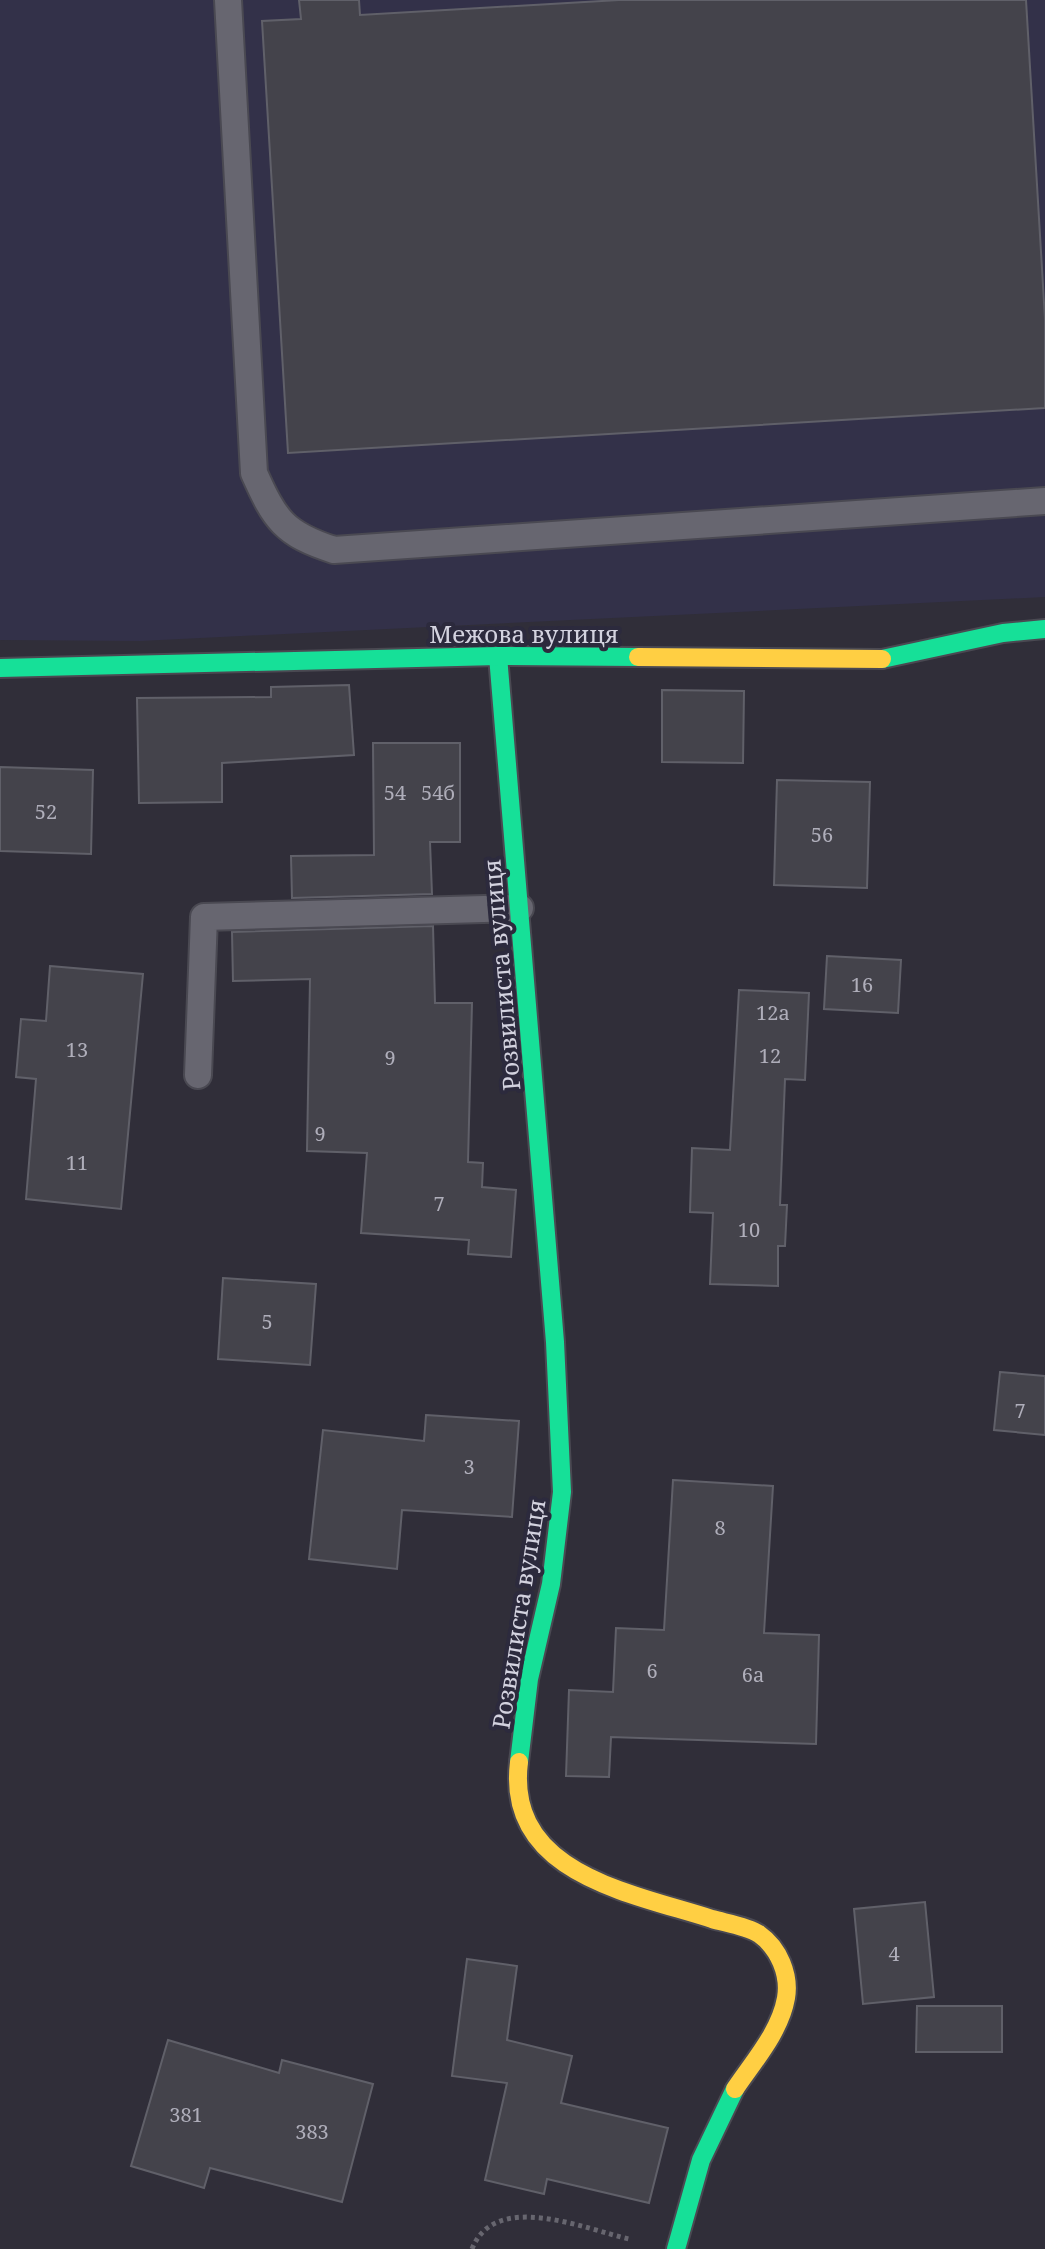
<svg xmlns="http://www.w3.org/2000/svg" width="1045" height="2249" font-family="'Noto Serif',serif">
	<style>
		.built { fill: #333149 }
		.building { fill: #44434b; stroke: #606069; stroke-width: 2 }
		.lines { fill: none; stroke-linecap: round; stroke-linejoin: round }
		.lane-casing { stroke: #4a4952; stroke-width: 30 }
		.fast-casing { stroke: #4a4952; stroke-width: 22 }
		.slow-casing { stroke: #4a4952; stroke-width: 22 }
		.path { stroke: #67666f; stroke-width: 5; stroke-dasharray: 4 4; stroke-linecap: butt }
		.lane { stroke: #676670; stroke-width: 26 }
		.fast { stroke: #16e098; stroke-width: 18 }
		.slow { stroke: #ffcf43; stroke-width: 18 }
		.labels { text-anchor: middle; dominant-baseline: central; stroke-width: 8; stroke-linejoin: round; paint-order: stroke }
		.number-label { font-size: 20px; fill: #afaeba }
		.street-label { font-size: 24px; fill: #d3d2df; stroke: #2c2a3d }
	</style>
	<rect width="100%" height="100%" fill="#302e39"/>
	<!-- built -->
	<path class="built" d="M0,0H1045V597L140,641L0,640Z"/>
	<!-- building -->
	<g class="building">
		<path d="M299,0H359L360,15L619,0H1026L1045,319V408L288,453L262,21L301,19Z"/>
		<path d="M349,685L354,755L222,763V802L139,803L137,698L271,697V687Z"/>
		<path d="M662,690L744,691L743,763L662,762Z"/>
		<path d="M373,743H460V842H430L432,894L292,898L291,856L374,855Z"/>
		<path d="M0,767L93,770L91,854L0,851Z"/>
		<path d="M777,780L870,782L867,888L774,885Z"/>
		<path d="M433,926L435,1003H472L468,1162L483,1163L482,1187L516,1190L511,1257L468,1254L469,1240L361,1233L367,1153L307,1151L310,979L233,981L232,932Z"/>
		<path d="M827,956L901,960L898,1013L824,1009Z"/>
		<path d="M50,966L143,974L121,1209L26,1199L36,1079L16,1077L21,1019L46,1021Z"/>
		<path d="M739,990L809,993L805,1080L785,1079L780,1205H787L785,1246H778V1286L710,1284L713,1213L690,1212L692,1148L730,1150Z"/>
		<path d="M223,1278L316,1284L310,1365L218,1359Z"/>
		<path d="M1000,1372L1045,1376V1435L994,1430Z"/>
		<path d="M426,1415L519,1421L512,1517L402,1510L397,1569L309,1559L323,1430L424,1441Z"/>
		<path d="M673,1480L773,1486L764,1633L819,1635L816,1744L611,1737L609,1777L566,1776L569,1690L613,1692L616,1628L664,1630Z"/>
		<path d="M925,1902L934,1997L863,2004L854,1909Z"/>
		<path d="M467,1959L517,1966L507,2040L572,2056L561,2103L668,2128L649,2203L547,2179L544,2194L485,2180L507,2083L452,2076Z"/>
		<path d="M917,2006H1002V2052H916Z"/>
		<path d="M168,2040L279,2073L282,2060L373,2084L342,2202L210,2168L204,2188L131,2166Z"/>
	</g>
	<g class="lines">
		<defs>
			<g id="lane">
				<path d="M228,0L254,473C275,520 284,534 334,550L1045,501"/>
				<path d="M198,1075L204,917L520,908"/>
			</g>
			<g id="fast">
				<path d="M498,656L555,1342L562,1492L551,1584L529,1679L519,1762"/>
				<path d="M882,659L1003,633L1045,629"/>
				<path d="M0,668L498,656L638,657"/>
				<path d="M676,2249L701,2160L735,2089"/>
			</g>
			<g id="slow">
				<path d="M638,657L882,659"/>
				<path d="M519,1762C505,1874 632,1893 712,1919C726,1923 747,1926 759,1934C779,1948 790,1975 786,1998C780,2032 753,2062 735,2089"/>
			</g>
		</defs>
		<!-- lane casing -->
		<use href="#lane" class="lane-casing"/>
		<!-- fast casing -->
		<use href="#fast" class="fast-casing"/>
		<!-- slow casing -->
		<use href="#slow" class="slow-casing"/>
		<!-- path -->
		<path class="path" d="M472,2249C495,2190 585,2229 629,2239"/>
		<!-- lane -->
		<use href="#lane" class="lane"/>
		<!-- fast -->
		<use href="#fast" class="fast"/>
		<!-- slow -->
		<use href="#slow" class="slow"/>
	</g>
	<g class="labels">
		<!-- number labels -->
		<g class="number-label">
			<text x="395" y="792">54</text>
			<text x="438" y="792">54б</text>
			<text x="46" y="811">52</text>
			<text x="822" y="834">56</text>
			<text x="862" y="984">16</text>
			<text x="773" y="1012">12а</text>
			<text x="77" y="1049">13</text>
			<text x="770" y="1055">12</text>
			<text x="390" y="1057">9</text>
			<text x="320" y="1133">9</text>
			<text x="77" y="1162">11</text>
			<text x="439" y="1203">7</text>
			<text x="749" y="1229">10</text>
			<text x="267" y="1321">5</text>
			<text x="1020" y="1410">7</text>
			<text x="469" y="1466">3</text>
			<text x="720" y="1527">8</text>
			<text x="652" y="1670">6</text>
			<text x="753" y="1674">6а</text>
			<text x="894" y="1953">4</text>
			<text x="186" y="2114">381</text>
			<text x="312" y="2131">383</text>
		</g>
		<!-- street labels -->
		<g class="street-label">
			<text x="524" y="633">Межова вулиця</text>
			<text transform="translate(501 975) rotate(-95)">Розвилиста вулиця</text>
			<text transform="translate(518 1614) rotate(-81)">Розвилиста вулиця</text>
		</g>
	</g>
</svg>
